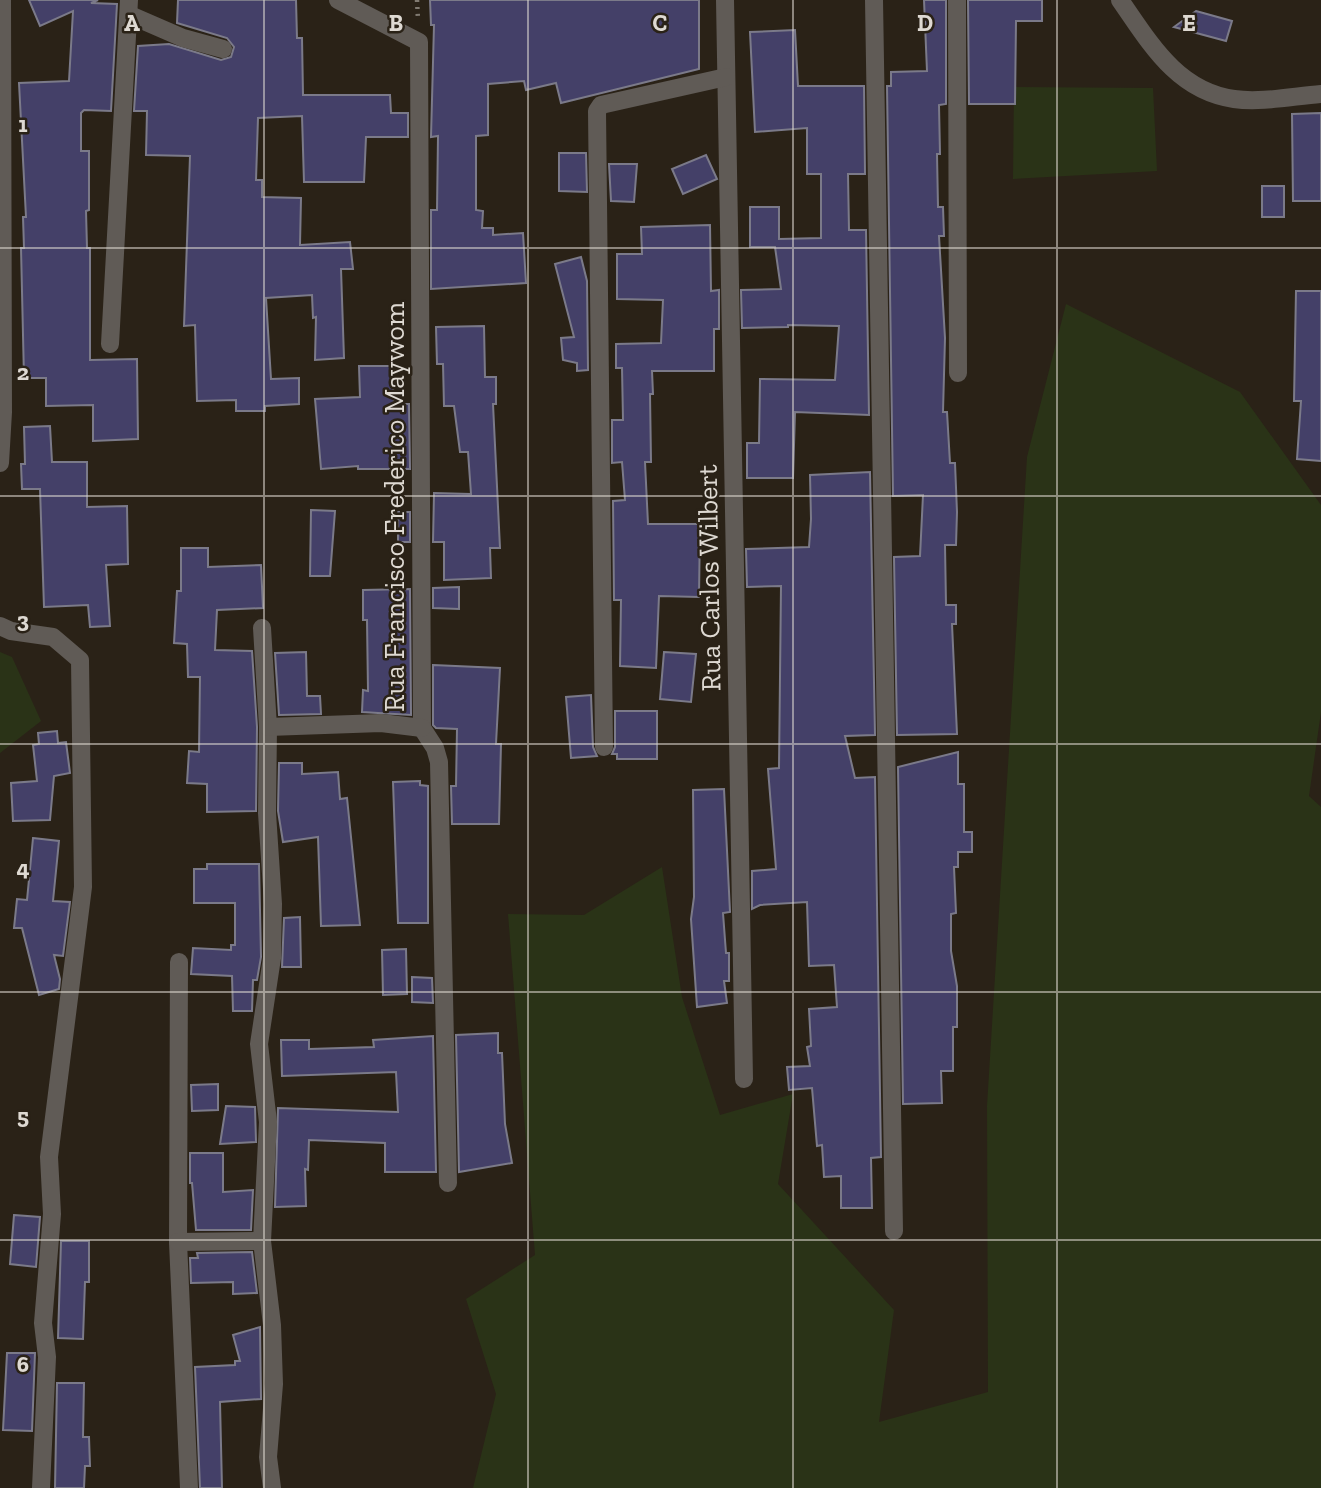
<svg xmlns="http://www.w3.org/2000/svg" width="1321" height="1488" font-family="'Zilla Slab',serif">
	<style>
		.green { fill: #2a3317 }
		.building { fill: #444068; stroke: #7b7a89; stroke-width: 2 }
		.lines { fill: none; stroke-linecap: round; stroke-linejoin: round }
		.path { stroke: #807a71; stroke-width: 4.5; stroke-dasharray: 2 5; stroke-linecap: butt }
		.minor { stroke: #605b56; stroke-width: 18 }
		.tertiary { stroke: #605b56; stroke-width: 18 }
		.grid { fill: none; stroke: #ded9d2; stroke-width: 2; stroke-opacity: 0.55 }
		.labels { text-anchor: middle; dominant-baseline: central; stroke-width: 5; stroke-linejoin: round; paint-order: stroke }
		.street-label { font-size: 28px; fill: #ded9d2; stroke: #2a2217 }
		.grid-label { font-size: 23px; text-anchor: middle; font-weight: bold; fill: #ded9d2; stroke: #2a2217; stroke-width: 5; stroke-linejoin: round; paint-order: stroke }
	</style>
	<rect width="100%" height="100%" fill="#2a2217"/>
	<!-- green -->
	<g class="green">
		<path d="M1014,87L1153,88L1157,171L1013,179Z"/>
		<path d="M1066,304L1240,392L1321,505V712L1309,796L1321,807V1488H473L496,1394L466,1299L535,1255L508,914L584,915L662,867L682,997L720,1115L793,1094L778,1184L894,1310L879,1422L988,1392L987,1106L1027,457Z"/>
		<path d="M0,652L12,657L41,721L0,753Z"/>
	</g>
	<!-- building -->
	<g class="building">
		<path d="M29,0H98L91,3L117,4L111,111L84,110L81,113V151H89V210L86,211L87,248H90V360L137,359L138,439L93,441V405L46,406V378H24L21,248H24L23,217H26L19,83L69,81L73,11L40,26Z"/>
		<path d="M178,0H296L297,38H302L303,95H390L391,113H408V137H366L364,182H304L302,116L258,118L256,180H262V197L301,198L300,245L350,242L353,269H341L344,358L315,360L316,317L313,318L312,295L266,298L271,379L299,378V404L265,406V411H236V400L197,401L195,325L184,326L190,156L146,155L147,111H134L138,46L169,44L221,60L231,57L234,47L227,38L177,23Z"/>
		<path d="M430,0H699V69L561,103L556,83L526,90L524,81L488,84V135L476,136V210L483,211L482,228H493V235L523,233L526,283L431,289V210H437L438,136L431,137L434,25H431Z"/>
		<path d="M924,0H946V104L939,105L940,154H937L938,207H943L944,236H939L945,338L943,412H947L950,463H955L957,512L956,545H945L946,605H956V624H952L957,734L897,735L894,557L920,556L923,495L893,496L887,86H891V72L927,71Z"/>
		<path d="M968,0H1042V21H1016L1015,104H969Z"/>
		<path d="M1196,11L1232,21L1226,41L1174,27Z"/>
		<path d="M795,30L798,86H864L865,174H848L849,230H866L869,415L795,412L793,478H747V443H759L760,379L835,380L839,326L788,325V327L742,328L741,290L781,289L775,247H750V207H779V239L821,238V174H807V128L755,132L750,32Z"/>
		<path d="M1321,113V201H1293L1292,114Z"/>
		<path d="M559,153H586L587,192L559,191Z"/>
		<path d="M706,155L717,179L683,194L672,169Z"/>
		<path d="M609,164H637L634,202L611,201Z"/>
		<rect x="1262" y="186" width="22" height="31"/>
		<path d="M710,225L711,291L719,290V329H714V371H652L653,394H650L651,462H645L648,524H700L699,597L659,596L656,668L620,666L621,600H614L613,501L625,500L622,462L612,463V420H623L622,368H616V344L661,343L663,300L617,299V254H642L641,227Z"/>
		<path d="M581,257L587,281L588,370L577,371V363L563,360L561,338L574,337L555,264Z"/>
		<path d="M1296,291H1321V461L1297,459L1301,401H1294Z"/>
		<path d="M484,326L485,377H496V404H493L500,548H490L491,578L444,580V542H433L434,493L471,494L468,452H460L454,406H444L443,364H437L436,327Z"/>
		<path d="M359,366H392L394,404H409L410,469H358V466L321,469L315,399L360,397Z"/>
		<path d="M50,426L52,462H87V507L127,506L128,564L106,565L110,626L90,627L88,605L44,607L40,489H22L21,464H25L24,427Z"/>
		<path d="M870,472L875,735L845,736L855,778L875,777L881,1157L871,1158L872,1208H841V1176L824,1177L822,1145L817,1146L812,1088L789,1090L787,1067L810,1066L807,1047L811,1046L809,1009L837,1007L834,965L809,966L807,902L760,905L752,909V871L776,869L768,769L779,768L781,586L747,587L746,549L809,547L811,519L810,475Z"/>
		<path d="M311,510L335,511L330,576H310Z"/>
		<rect x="398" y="512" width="12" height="30"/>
		<path d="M181,548H208V567L261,565L263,608L217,610L215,650L252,651L257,727L256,811L207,812V784L187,783L189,751L199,752L200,677H188L187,644L174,643L177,591H181Z"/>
		<path d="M459,587V609L433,608V588Z"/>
		<path d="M410,589L411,715L362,712L363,690L368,691L367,620H363V590Z"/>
		<path d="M306,652L307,696H320L321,714L279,715L275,653Z"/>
		<path d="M664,652L696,654L691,702L660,699Z"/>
		<path d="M433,665L500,668L496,744H501L499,824H452L451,786H456L457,729L436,728L433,725Z"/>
		<path d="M591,695L593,747L597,756L571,758L566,697Z"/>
		<path d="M615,711H657V759H617V754H612L615,747Z"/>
		<path d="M57,731L58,743L66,742L70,773L54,776L50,820L13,821L11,783L37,781L33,745L39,744L38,733Z"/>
		<path d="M958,752V784H964V832H972V852H958V867H954L956,913L951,914V951L957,986V1027H953V1071H941L942,1103L903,1104L898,767Z"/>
		<path d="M279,763H302V774L338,772L340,799L347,798L360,925L321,926L318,837L283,842L278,811Z"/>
		<path d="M420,781V785L428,786V923H398L393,782Z"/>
		<path d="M724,789L730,912L723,913L726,953H729V981H724L727,1003L697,1007L691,919L694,897L693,790Z"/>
		<path d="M33,838L59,841L53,901L70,902L63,956L54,955L60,979L59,989L39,995L22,928H14L17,899L27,900Z"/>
		<path d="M207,864H259L261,957L257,980H253L252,1011H233L232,976L191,974L193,948L231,950V945H235V903H194V869H207Z"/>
		<path d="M300,917L301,967H282L284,918Z"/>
		<path d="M406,949L407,994L383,995L382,950Z"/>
		<path d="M412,977L432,978L433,1003L412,1002Z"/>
		<path d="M498,1033V1053H502L505,1124L512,1163L459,1172L456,1035Z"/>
		<path d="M433,1036L436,1172H385V1143L309,1140L308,1170L305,1169L306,1206L275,1207L278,1108L398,1112L396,1072L282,1076L281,1040H309V1049L374,1047L373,1040Z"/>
		<path d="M218,1084V1110L192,1111L191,1085Z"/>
		<path d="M226,1106L255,1107L256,1142L220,1144Z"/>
		<path d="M190,1153H223V1192L253,1190L251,1230H196L192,1183H190Z"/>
		<path d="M14,1215L40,1217L36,1267L10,1264Z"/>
		<path d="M61,1241H89V1282H85L83,1339L58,1338Z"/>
		<path d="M252,1252L257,1293L233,1294V1282L191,1283L190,1258H198L197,1253Z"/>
		<path d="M260,1327L261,1399L220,1402L222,1488H200L195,1367L235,1365V1361H240L233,1335Z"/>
		<path d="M7,1353H35L32,1431L3,1430Z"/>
		<path d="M57,1383H84L83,1437H89L90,1466H85L84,1488H55Z"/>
	</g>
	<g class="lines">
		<!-- path -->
		<path class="path" d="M417,0L418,20"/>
		<!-- minor -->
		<g class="minor">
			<path d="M338,0L419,42L422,728L435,748L439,762L448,1183"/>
			<path d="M725,0L744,1079"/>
			<path d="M874,0L894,1231"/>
			<path d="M957,0L958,373"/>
			<path d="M130,15L183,38L223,49"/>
			<path d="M110,344L129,0"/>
			<path d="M0,463L3,412L2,0"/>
			<path d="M0,626L11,631L53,637L80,660L83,887L49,1157L52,1214L43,1323L47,1357L41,1488"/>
			<path d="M262,628L268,727L267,813L273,904L272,958L259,1044L268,1122L262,1241L272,1325L274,1384L268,1457L272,1488"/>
			<path d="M268,727L381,723L422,728"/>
			<path d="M604,747L597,111L601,105L726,77"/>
			<path d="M179,962L178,1242L189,1488"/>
			<path d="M178,1242L262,1241"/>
		</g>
		<!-- tertiary -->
		<path class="tertiary" d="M1120,0C1150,43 1177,91 1234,99C1261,103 1294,96 1321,94"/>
	</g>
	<!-- grid -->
	<path class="grid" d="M264,0V1488M528,0V1488M793,0V1488M1057,0V1488M0,248H1321M0,496H1321M0,744H1321M0,992H1321M0,1240H1321"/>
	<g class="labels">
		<!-- street labels -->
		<g class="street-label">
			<text transform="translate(394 507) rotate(-90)">Rua Francisco Frederico Maywom</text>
			<text transform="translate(709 578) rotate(-91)">Rua Carlos Wilbert</text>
		</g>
	</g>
	<g class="grid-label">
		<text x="132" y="31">A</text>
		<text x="396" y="31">B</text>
		<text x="660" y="31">C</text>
		<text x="925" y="31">D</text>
		<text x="1189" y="31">E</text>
		<text x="23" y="132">1</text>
		<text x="23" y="380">2</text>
		<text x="23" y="628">3</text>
		<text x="23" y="876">4</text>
		<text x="23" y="1124">5</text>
		<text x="23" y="1372">6</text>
	</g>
</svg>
